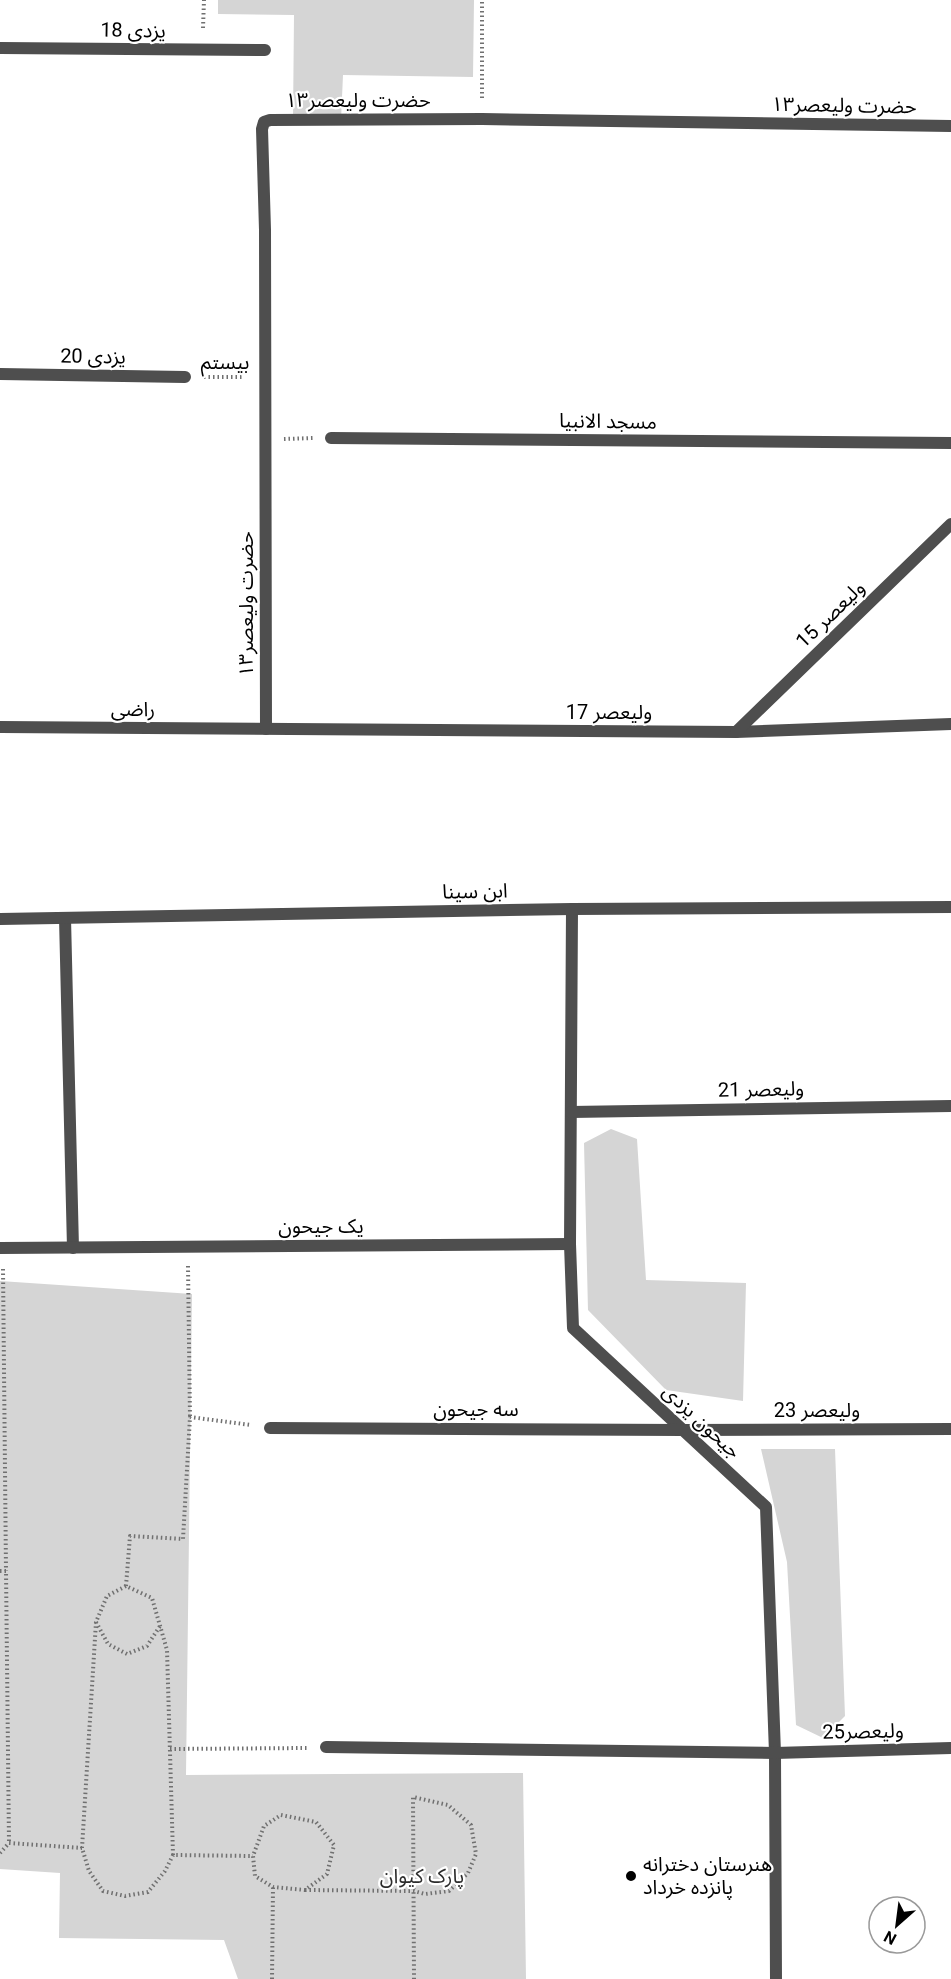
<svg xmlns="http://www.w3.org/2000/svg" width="951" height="1979" font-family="Roboto,'Noto Sans Arabic',sans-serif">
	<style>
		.green { fill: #d5d5d5 }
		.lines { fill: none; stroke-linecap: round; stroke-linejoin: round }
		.path { stroke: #707070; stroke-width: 4; stroke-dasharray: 1.5 3; stroke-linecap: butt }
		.minor { stroke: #4e4e4e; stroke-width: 12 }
		.tertiary { stroke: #4e4e4e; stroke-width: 12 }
		.poi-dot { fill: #000; stroke: #fff; stroke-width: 2 }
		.labels { text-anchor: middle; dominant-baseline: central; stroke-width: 4.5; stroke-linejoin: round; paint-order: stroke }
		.street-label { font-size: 20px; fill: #000; stroke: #fff }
		.poi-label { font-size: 20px; fill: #000; stroke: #fff; text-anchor: start }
		.park-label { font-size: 20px; fill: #2c2c2c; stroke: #fff }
	</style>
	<rect width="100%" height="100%" fill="#fff"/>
	<!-- green -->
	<g class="green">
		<path d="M218,0H474L473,77L343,75L341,120L293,119L294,15L218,14Z"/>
		<path d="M611,1129L637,1139L646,1280L746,1283L743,1401L666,1390L588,1310L584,1143Z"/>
		<path d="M0,1281L192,1294L186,1775L523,1773L526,1979H238L224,1940L59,1938L60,1873L0,1869Z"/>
		<path d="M761,1449H835L845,1716L823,1738L796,1725L787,1562Z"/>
	</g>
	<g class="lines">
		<!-- path -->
		<g class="path">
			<path d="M203,28L204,0"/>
			<path d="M482,98V0"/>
			<path d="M204,377H244"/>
			<path d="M284,439L313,438"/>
			<path d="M188,1266L190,1417"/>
			<path d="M3,1269L6,1571"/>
			<path d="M0,1571H6L9,1843"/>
			<path d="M126,1586L130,1536L183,1539L190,1417L251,1425"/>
			<path d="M96,1622L108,1644L127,1654L147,1646L160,1626"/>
			<path d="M170,1749L307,1748"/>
			<path d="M281,1815L316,1822L334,1845L327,1874L305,1890L273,1887L255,1876L253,1856L264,1826Z"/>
			<path d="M0,1853L9,1843L82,1848"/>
			<path d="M173,1855L167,1650L152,1598L126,1586L107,1596L96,1622L82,1848L89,1871L103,1891L125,1896L148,1892L165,1871L173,1855L253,1856"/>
			<path d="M305,1890L414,1891L425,1894L449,1891L468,1873L476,1854L471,1825L448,1805L413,1797L414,1979"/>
			<path d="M272,1979L273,1887"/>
		</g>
		<!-- minor -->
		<g class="minor">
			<path d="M0,48L265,50"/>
			<path d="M0,374L185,377"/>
			<path d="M331,438L951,443"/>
			<path d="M0,727L736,732L951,724"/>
			<path d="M266,729L265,230L262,129L264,122L270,120L482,119L951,126"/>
			<path d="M736,732L951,524"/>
			<path d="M572,909L570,1244L573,1328L766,1507L775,1753L776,1979"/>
			<path d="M65,918L73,1248"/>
			<path d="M571,1112L951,1106"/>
			<path d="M0,1248L570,1244"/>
			<path d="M270,1428L683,1430L951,1429"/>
			<path d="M326,1747L775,1753L951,1748"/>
		</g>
		<!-- tertiary -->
		<path class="tertiary" d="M0,919L572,909L951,907"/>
	</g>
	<!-- markers -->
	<circle class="poi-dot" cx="631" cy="1876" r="6"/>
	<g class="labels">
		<!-- street labels -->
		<g class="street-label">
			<text transform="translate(133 30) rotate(1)">یزدی 18</text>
			<text x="358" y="100">حضرت ولیعصر۱۳</text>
			<text transform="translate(844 105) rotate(1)">حضرت ولیعصر۱۳</text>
			<text transform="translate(93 356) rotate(1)">یزدی 20</text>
			<text x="225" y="362">بیستم</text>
			<text transform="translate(608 421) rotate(1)">مسجد الانبیا</text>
			<text transform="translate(246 604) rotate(-90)">حضرت ولیعصر۱۳</text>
			<text transform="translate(830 614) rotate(-44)">ولیعصر 15</text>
			<text x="133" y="709">راضی</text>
			<text x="609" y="712">ولیعصر 17</text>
			<text transform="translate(475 891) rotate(-1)">ابن سینا</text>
			<text transform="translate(761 1089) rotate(-1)">ولیعصر 21</text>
			<text x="321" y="1226">یک جیحون</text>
			<text x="476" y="1409">سه جیحون</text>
			<text x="817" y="1410">ولیعصر 23</text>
			<text transform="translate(702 1421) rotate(43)">جیحون یزدی</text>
			<text transform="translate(863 1731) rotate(-1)">ولیعصر25</text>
		</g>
		<!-- poi labels -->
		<g class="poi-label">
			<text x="643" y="1864">هنرستان دخترانه<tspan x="643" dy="23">پانزده خرداد</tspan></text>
		</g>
		<!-- park labels -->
		<g class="park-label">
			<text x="422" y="1876">پارک کیوان</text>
		</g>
	</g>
	<!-- north arrow -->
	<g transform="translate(897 1925) rotate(208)"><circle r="28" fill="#ffffff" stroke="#999999" stroke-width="1.5"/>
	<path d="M0-4.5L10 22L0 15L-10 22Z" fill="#000000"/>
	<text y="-9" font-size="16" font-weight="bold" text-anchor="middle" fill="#000000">N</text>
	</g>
</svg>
